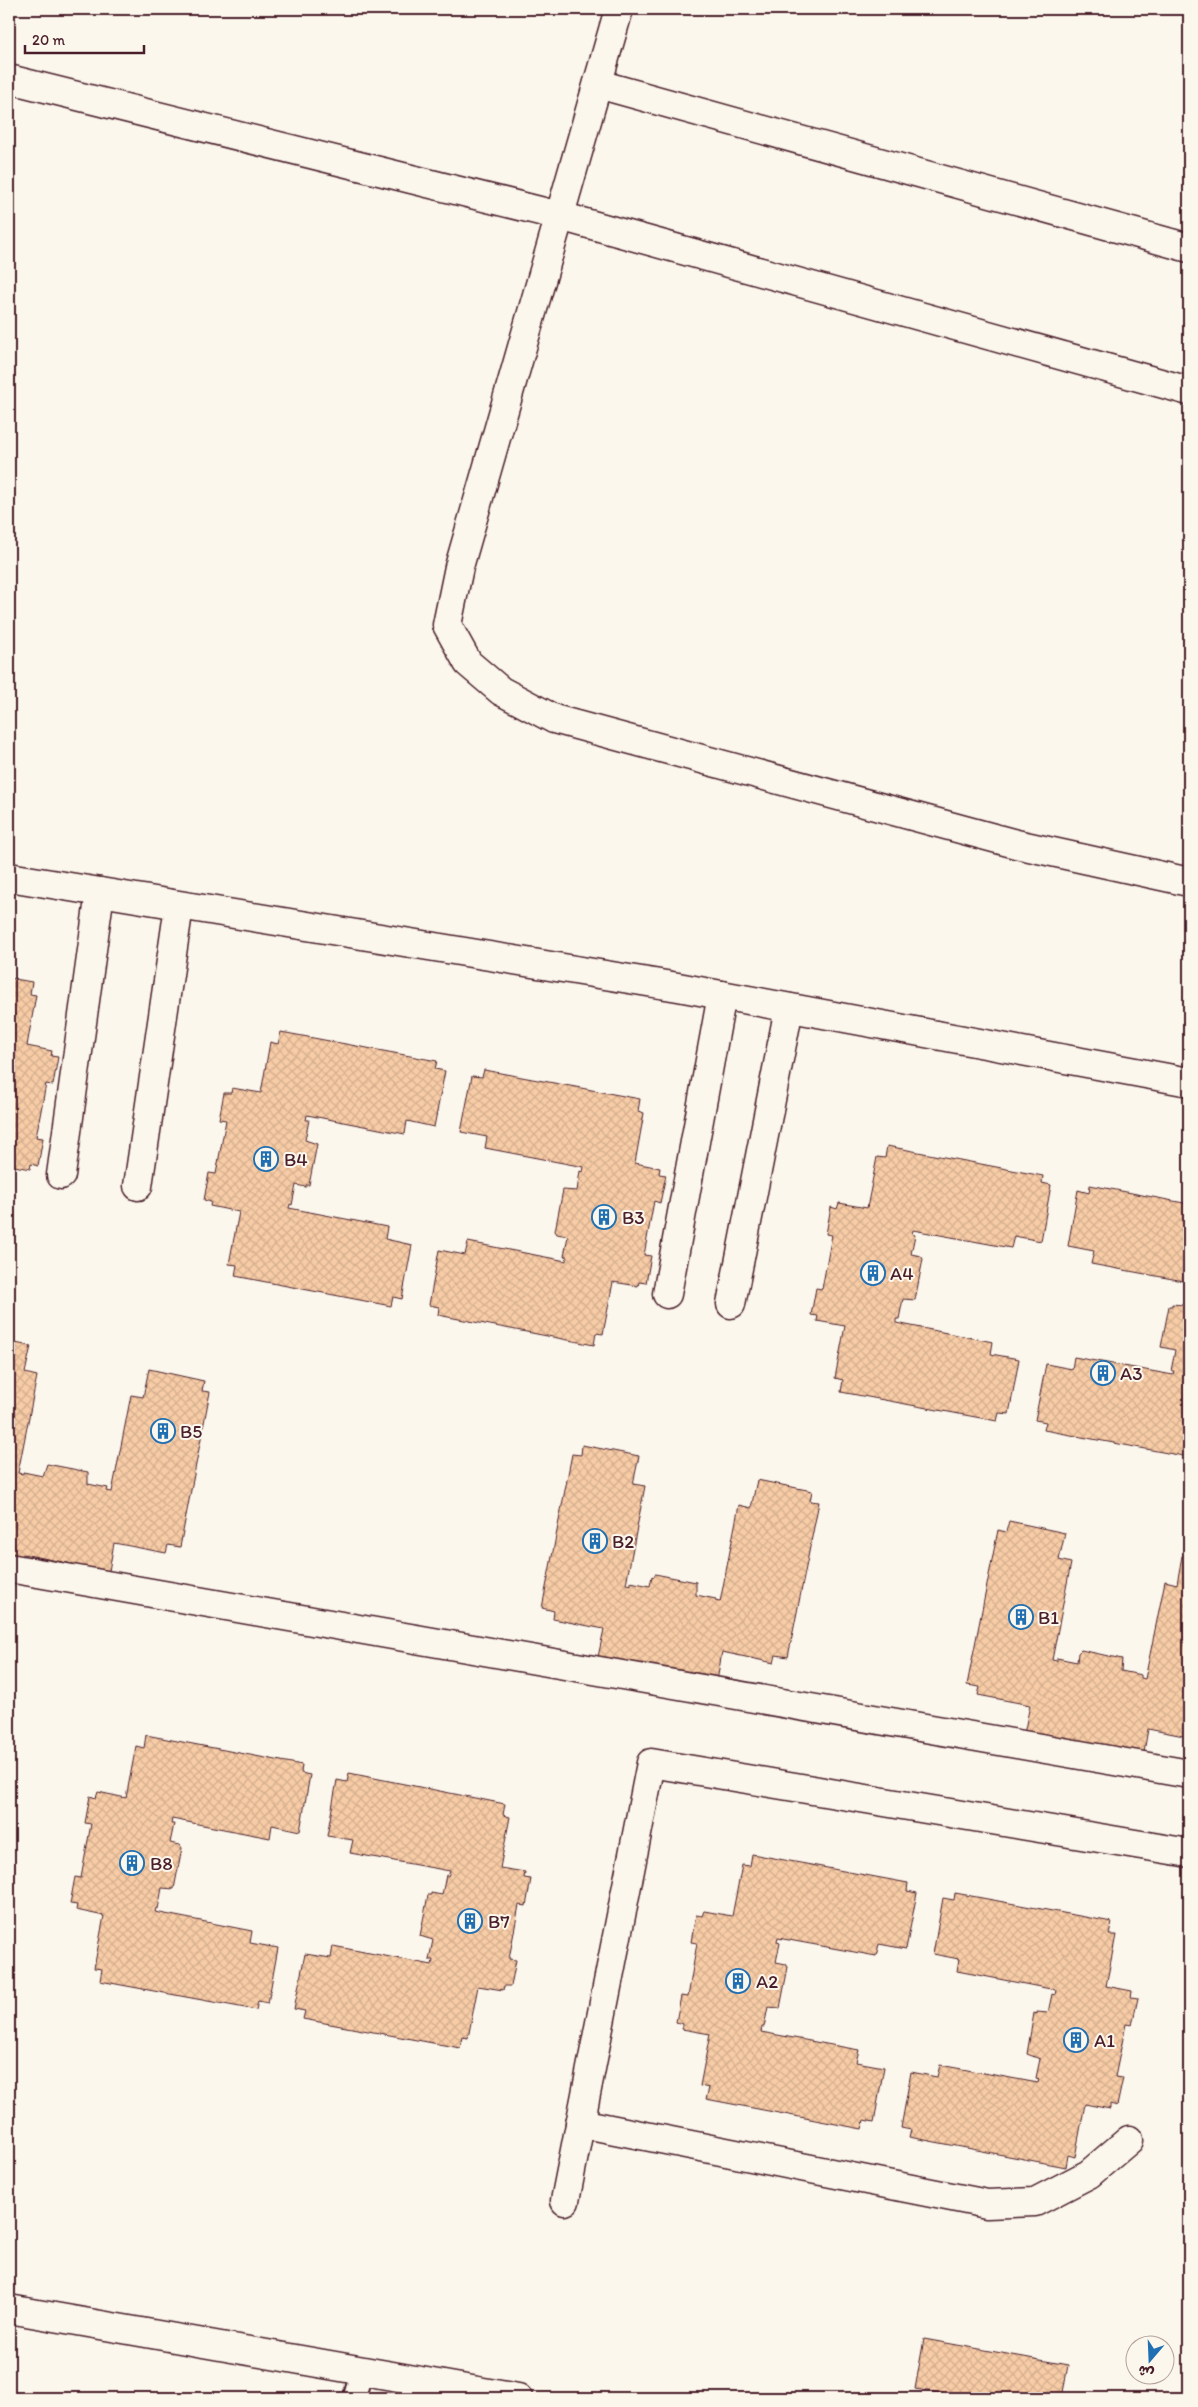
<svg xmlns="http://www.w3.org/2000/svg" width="1198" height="2407" font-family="Itim,'Playpen Sans Arabic',sans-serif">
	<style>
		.building { fill: url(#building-cross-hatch); stroke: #4a1f2b }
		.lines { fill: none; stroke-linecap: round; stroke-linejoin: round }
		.service-casing { stroke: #4a1f2b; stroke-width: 25 }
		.minor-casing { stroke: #4a1f2b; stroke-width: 31 }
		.tertiary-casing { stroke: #4a1f2b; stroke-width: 31 }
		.service { stroke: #fbf7ec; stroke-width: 21 }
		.minor { stroke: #fbf7ec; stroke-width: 28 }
		.tertiary { stroke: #fbf7ec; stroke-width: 28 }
		.labels { text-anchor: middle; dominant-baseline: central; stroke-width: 4; stroke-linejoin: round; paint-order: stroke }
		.poi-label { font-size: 19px; fill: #4a1f2b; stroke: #fbf7ec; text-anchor: start }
	</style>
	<defs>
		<pattern id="building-cross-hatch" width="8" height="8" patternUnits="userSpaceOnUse" patternTransform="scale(1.25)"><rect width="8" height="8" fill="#f7cca6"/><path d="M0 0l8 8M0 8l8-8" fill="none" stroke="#d5af8f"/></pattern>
	</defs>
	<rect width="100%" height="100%" fill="#fbf7ec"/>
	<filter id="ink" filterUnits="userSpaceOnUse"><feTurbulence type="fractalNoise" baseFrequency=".02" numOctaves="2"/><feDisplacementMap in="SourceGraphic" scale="10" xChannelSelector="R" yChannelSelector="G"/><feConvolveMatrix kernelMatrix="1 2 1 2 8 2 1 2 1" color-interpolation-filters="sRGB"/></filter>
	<g filter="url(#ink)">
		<!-- building -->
		<g class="building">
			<path d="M9,978L32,982L30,994L36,995L27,1046L52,1051L51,1056L58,1057L53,1085L46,1084L36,1137L43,1138L38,1166L31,1164L30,1169L9,1165Z"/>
			<path d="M281,1032L437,1061L435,1069L445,1071L434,1127L407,1121L405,1134L307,1115L306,1120H309L305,1140L317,1144L309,1185H306V1187L296,1185L292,1205L290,1204L289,1208L387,1227L385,1239L412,1245L402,1299L393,1297L391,1306L235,1276L237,1265L229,1264L239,1212L210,1206L211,1202L204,1200L209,1173L216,1174L226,1120L219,1119L224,1093H231L232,1088L261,1093L270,1042L278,1044Z"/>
			<path d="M484,1070L640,1099L638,1111L644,1113L635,1163L660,1168L659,1174L666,1175L660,1203L654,1201L644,1255L651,1256L646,1283L639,1282L638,1286L613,1282L603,1334L596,1333L594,1345L438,1315L439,1307L429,1305L439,1250L465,1255L468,1242L566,1261L567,1256H564L568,1236L557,1234L555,1231L563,1190L577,1191L580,1171L583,1172L584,1167L485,1148L487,1137L461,1132L472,1076L482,1077Z"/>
			<path d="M887,1146L1043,1176L1042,1183L1051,1185L1041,1241L1014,1236L1011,1248L913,1230L912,1234L915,1235L911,1254L921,1256L923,1259L915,1300L903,1299L899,1319H896V1323L993,1342L991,1354L1019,1359L1009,1414L999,1413L997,1421L841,1392L843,1380L835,1378L845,1326L817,1321L818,1316L811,1315L816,1288L822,1289L832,1235L826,1234L831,1207L837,1209L839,1203L867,1208L877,1157L885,1158Z"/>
			<path d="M1090,1185L1189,1204V1282L1091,1264L1094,1251L1068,1246L1078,1190L1089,1193Z"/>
			<path d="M1187,1286L1189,1287V1457L1044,1430L1046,1422L1035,1420L1046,1364L1072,1369L1074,1357L1173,1375L1174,1371H1171L1175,1350L1161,1347L1169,1306H1172V1304L1183,1305Z"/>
			<path d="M9,1342L31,1346L25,1373L37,1376L18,1473L23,1474V1472L43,1476L47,1464L88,1472V1484L108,1488L107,1491L112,1492L131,1395L143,1397L149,1369L204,1381L202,1391L210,1392L180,1547L168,1545L166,1553L114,1543L109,1571L104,1570L102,1577L75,1571L77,1565L23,1554L21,1561L9,1558Z"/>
			<path d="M582,1445L639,1456L633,1484L645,1486L626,1584L631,1585V1582L650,1586L652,1576L654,1577L655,1574L696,1582V1595L716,1599L715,1601L720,1602L739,1505L751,1508L757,1480L812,1491L810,1501L819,1502L788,1657L776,1655L774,1663L722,1652L717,1681L598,1657L604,1629L553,1619L554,1611L542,1608L572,1454L581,1455Z"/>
			<path d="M1009,1521L1065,1533L1059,1560L1071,1563L1052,1660L1057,1661V1658L1077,1662L1078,1653L1081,1650L1122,1659L1121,1671L1141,1675V1678L1145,1679L1165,1581L1177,1584L1182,1556L1189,1558V1737L1148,1729L1143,1758L1024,1734L1030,1705L978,1695L980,1687L967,1685L998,1530L1006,1532Z"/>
			<path d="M146,1735L302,1765L301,1773L310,1775L300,1831L272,1825L270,1838L172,1819L171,1824H174L170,1843L180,1845L182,1848L174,1889L162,1888L158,1909L156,1908L155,1912L252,1931L250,1943L278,1948L268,2003L258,2001L256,2010L100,1981L102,1969L94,1968L104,1916L76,1910L77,1905L70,1904L75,1877L81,1878L91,1824L85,1823L90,1796L96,1798L98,1792L126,1798L136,1746L144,1748Z"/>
			<path d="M349,1773L505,1804L503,1815L510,1817L500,1868L525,1872L524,1878L531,1879L526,1906L519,1905L509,1959L516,1960L511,1986H504L503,1990L478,1986L468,2038L462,2037L460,2048L303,2019L305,2011L294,2009L305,1954L331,1958L333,1946L432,1965L433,1960H429L433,1940L420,1936L428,1895H431V1893L442,1895L446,1875L448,1876L450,1871L350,1853L353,1840L327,1836L337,1780L347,1782Z"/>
			<path d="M752,1854L908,1883L907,1891L917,1893L906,1949L879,1944L876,1956L778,1938L777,1942L780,1943L776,1962L786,1964L788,1967L780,2008L768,2007L764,2027H762L761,2032L859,2050L856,2062L884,2067L874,2122L864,2120L862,2129L706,2099L709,2088L700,2086L710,2034L682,2029V2024L676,2022L681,1996L688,1997L697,1943L691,1942L696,1915L702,1916L704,1911L732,1916L742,1865L750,1866Z"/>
			<path d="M955,1893L1112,1922L1109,1935H1116L1106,1986L1132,1991L1131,1997L1138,1998L1132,2025L1126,2024L1115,2077L1123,2078L1117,2106L1110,2104V2109L1085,2104L1075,2157L1068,2155L1066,2167L909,2137L911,2130L901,2128L911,2072L937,2077L940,2065L1038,2083L1039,2079L1036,2078L1040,2059L1027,2054L1034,2013L1037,2014V2012L1048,2013L1052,1994L1055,1995L1056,1990L957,1971L959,1959L933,1954L943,1898L954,1900Z"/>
			<path d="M924,2339L1068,2365L1062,2398H969L915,2389Z"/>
		</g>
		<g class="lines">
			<defs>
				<path id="service" d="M354,2398L362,2371"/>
				<g id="minor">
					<path d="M619,9L459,567L447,625L468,663L501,691L554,719L1016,844L1189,882"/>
					<path d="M9,79L560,216L1189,391"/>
					<path d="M598,84L1189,248"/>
					<path d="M9,877L678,987L1189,1082"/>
					<path d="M61,1175L100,892"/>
					<path d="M138,1186L179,906"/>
					<path d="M667,1294L722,995"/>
					<path d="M731,1304L789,1008"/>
					<path d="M9,1568L1189,1774"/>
					<path d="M580,2123L987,2204L1035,2202L1089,2174L1129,2140"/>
					<path d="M565,2201L651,1763L1189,1853"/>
				</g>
				<path id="tertiary" d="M9,2309L518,2398"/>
			</defs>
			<!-- service casing -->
			<use href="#service" class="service-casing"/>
			<!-- minor casing -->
			<use href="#minor" class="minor-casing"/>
			<!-- tertiary casing -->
			<use href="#tertiary" class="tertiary-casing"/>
			<!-- service -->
			<use href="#service" class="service"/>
			<!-- minor -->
			<use href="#minor" class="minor"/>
			<!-- tertiary -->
			<use href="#tertiary" class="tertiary"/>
		</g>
	</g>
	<!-- icons -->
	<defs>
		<symbol id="building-ring" viewBox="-11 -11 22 22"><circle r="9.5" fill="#fbf7ec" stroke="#1f6fb2" stroke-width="1.5"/><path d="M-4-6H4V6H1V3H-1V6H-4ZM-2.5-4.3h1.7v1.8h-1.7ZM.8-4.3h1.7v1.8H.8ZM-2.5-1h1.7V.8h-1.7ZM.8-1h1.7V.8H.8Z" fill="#1f6fb2"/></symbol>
	</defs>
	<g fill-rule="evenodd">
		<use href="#building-ring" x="252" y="1145" width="28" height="28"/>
		<use href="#building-ring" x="590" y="1203" width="28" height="28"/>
		<use href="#building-ring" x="859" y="1259" width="28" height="28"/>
		<use href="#building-ring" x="1089" y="1359" width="28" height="28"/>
		<use href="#building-ring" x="149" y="1417" width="28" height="28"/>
		<use href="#building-ring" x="581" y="1527" width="28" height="28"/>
		<use href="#building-ring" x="1007" y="1603" width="28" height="28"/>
		<use href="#building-ring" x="118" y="1849" width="28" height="28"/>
		<use href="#building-ring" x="456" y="1907" width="28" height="28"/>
		<use href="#building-ring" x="724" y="1967" width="28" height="28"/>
		<use href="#building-ring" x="1062" y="2026" width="28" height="28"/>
	</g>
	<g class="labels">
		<!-- poi labels -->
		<g class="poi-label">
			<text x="284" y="1159">B4</text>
			<text x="622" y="1217">B3</text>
			<text x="890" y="1273">A4</text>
			<text x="1120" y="1373">A3</text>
			<text x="180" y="1431">B5</text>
			<text x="612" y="1541">B2</text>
			<text x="1038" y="1617">B1</text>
			<text x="150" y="1863">B8</text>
			<text x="488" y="1921">B7</text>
			<text x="756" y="1981">A2</text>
			<text x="1094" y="2040">A1</text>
		</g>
	</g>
	<!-- margin -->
	<rect width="1198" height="2407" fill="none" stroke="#fbf7ec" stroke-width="30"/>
	<rect x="15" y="15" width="1168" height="2377" fill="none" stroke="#4a1f2b" stroke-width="2" filter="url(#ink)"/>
	<!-- north arrow -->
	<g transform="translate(1150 2360) rotate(199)"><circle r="24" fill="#fbf7ec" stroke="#b4a19f"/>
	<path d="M0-4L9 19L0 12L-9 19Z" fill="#1f6fb2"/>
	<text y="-8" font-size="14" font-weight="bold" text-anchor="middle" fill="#4a1f2b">ش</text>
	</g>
	<!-- scale -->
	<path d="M25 45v8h119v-8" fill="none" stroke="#4a1f2b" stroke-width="2.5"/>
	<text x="32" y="45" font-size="15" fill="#4a1f2b" stroke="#fbf7ec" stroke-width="4" paint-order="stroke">20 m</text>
</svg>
